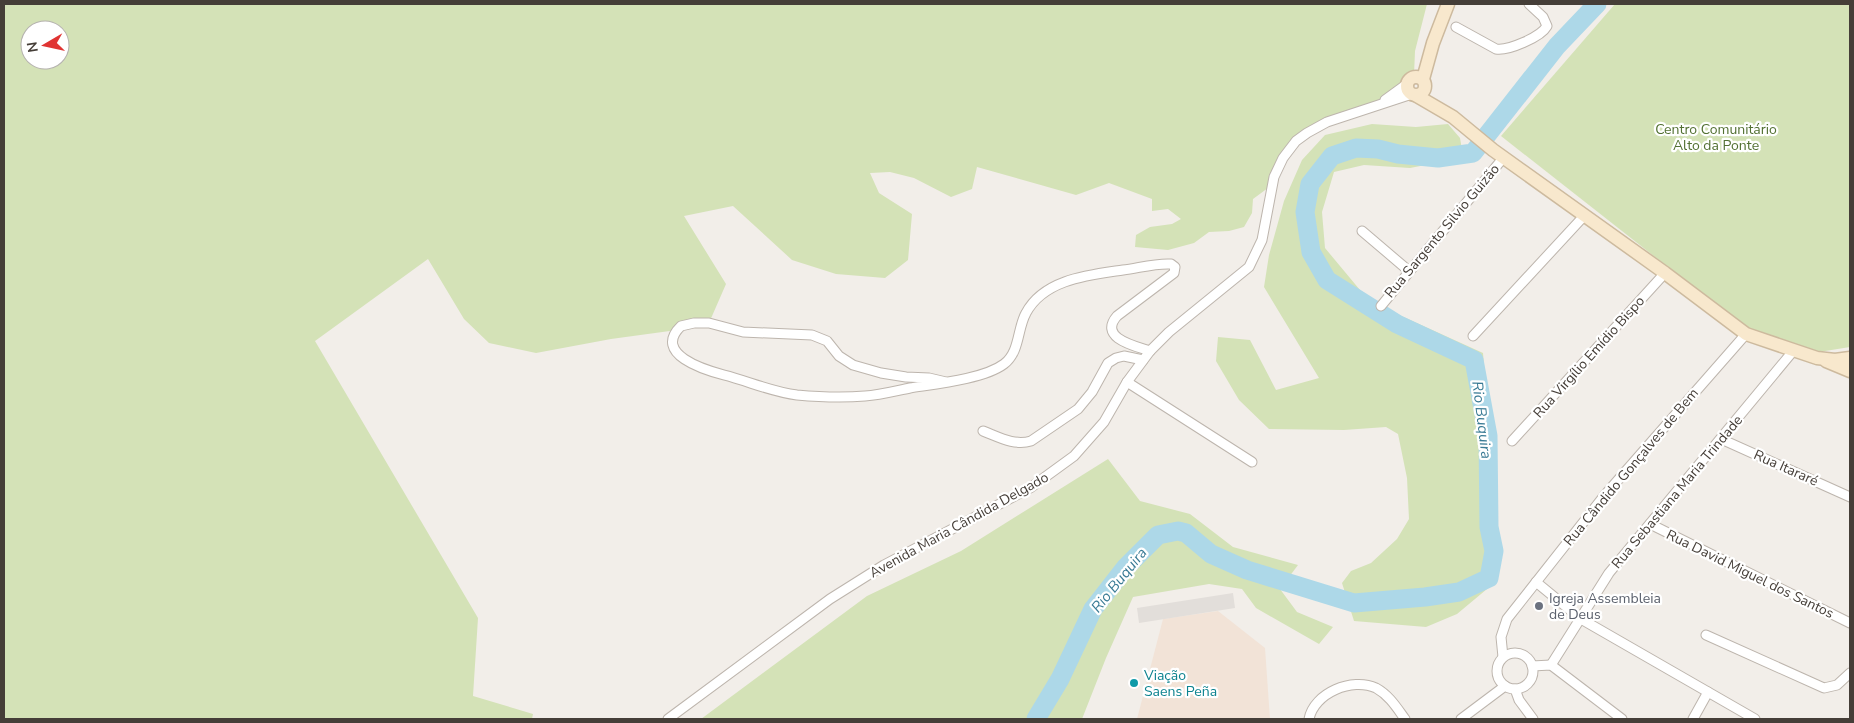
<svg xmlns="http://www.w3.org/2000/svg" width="1854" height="723" font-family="'Nunito Sans',sans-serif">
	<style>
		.commercial { fill: #f2e3d7 }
		.industrial { fill: #e2deda }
		.green { fill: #d4e2b7; fill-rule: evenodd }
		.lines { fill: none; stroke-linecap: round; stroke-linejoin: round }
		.river { stroke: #add8e8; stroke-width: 19 }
		.street-casing { stroke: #bdb5ad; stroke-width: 11 }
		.secondary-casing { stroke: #cdba9e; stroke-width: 15 }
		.street { stroke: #fff; stroke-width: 9 }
		.secondary { stroke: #f8e8cd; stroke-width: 12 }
		.worship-dot { fill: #6b7280; stroke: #fff; stroke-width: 2 }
		.culture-dot { fill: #0f9aa8; stroke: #fff; stroke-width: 2 }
		.labels { text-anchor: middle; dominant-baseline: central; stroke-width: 4.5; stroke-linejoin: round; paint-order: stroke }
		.park-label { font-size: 14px; fill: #527032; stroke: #fff }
		.street-label { font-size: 14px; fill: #453e38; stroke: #fff }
		.worship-label { font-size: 14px; fill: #5b616d; stroke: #fff; text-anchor: start }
		.culture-label { font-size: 14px; fill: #0d838f; stroke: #fff; text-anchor: start }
		.water-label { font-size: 15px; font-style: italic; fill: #3a7b95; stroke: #fff }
	</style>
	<rect width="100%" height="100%" fill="#f2eee9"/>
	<!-- commercial -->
	<path class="commercial" d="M1218,611L1265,648L1270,719H1137L1163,619Z"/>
	<!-- industrial -->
	<path class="industrial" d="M1233,593L1235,608L1139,623L1137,608Z"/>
	<!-- green -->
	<g class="green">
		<path d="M4,4H1427L1415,51L1414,75L1407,84L1377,107L1317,126L1283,158L1272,185L1253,199L1252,213L1244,227L1229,231L1209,232L1194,243L1168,250L1135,247L1136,235L1150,227L1172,224L1181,219L1168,209L1152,211V199L1109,183L1076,195L977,167L972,189L951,197L914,178L890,172L870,173L879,193L912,214L908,260L885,278L836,274L792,260L733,206L684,216L726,284L709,323L677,330L611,339L536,353L489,343L464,319L428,259L315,341L478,618L473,696L533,714L532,719H4ZM30,30H60V60H30Z"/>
		<path d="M1615,4H1850V347L1819,352L1748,330L1501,136Z"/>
		<path d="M1372,124L1416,127L1448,124L1460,138L1464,161H1446L1410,168L1364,165L1334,172L1322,212L1325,248L1365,296L1386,309L1483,353L1486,391L1493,444L1499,556L1487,589L1457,614L1426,627L1354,621L1342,583L1351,571L1371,563L1397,539L1409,519L1407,478L1398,434L1386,427L1344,430L1269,429L1239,400L1216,361L1218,337L1250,340L1276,390L1319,378L1264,287L1269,255L1284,201L1302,160L1325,135Z"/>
		<path d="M1108,459L1140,501L1190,514L1233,547L1298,565L1280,589L1297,612L1333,627L1319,644L1256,608L1242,589L1209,584L1133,597L1106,658L1082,719H701L867,596L961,551Z"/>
	</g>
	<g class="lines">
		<!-- river -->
		<path class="river" d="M1036,719L1060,679L1093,609L1125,568L1158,535L1178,531L1186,533L1211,554L1247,570L1354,603L1425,597L1459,592L1489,578L1494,551L1489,527L1488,436L1474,360L1397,324L1327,280L1311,252L1305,212L1310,184L1332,156L1356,148L1378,149L1398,154L1438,158L1473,153L1557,46L1597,4"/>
		<defs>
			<g id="street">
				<path d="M1456,27L1496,49C1508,51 1541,37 1547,26L1543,17L1529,4"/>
				<path d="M1385,100L1407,84"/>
				<path d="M1362,231L1409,271"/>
				<path d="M1381,306L1504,157"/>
				<path d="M1473,336L1584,216"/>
				<path d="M946,382L929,378L906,377L881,373L853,365L839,356L827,341L812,335L743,332L709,323H694L681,326C652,354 705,370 724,375C748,381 772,392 797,395C819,397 843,398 865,396C880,395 895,391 910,388C935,384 984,379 1004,364C1020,352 1017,329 1026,313C1044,279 1089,275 1123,270C1139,268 1155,263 1171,264L1175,267L1174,273L1117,316C1098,338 1135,346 1150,351"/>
				<path d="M1127,382L1252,462"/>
				<path d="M983,431C999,437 1014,446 1031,441L1078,409L1092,392L1108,363L1116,358L1124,356L1143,360"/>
				<path d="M1721,439L1850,497"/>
				<path d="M1512,441L1665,273"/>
				<path d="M1650,524L1850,623"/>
				<path d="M1536,582L1581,619L1755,719"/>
				<path d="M1706,635L1824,688L1837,685L1850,673"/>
				<circle cx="1515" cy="671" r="18"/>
				<path d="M1503,657L1501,637L1507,619L1604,496L1746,334"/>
				<path d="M1551,665L1609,573L1794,350"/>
				<path d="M1532,666L1551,665L1622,719"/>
				<path d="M1515,689L1519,700L1533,719"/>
				<path d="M668,719L830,599L884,565L1030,488L1074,456L1104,422L1127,382L1150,351L1169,332L1249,267L1262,240L1274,177L1283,158L1296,141L1307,133L1327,122L1412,94"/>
				<path d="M1309,719C1314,693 1352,677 1376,688C1389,695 1397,708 1405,719"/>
				<path d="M1461,719L1505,686"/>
				<path d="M1693,719L1708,692"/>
			</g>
			<g id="secondary">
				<circle cx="1416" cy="86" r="9"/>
				<path d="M1423,79L1433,43L1448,4"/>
				<path d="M1417,96L1453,117L1493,150L1665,273L1746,334L1817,358L1835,360L1850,358"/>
				<path d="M1826,361L1850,371"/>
			</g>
		</defs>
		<!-- street casing -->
		<use href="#street" class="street-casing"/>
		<!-- secondary casing -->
		<use href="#secondary" class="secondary-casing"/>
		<!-- street -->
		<use href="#street" class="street"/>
		<!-- secondary -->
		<use href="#secondary" class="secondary"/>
	</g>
	<!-- markers -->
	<circle class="worship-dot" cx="1539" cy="606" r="5"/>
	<circle class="culture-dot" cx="1134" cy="683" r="5"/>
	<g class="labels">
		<!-- park labels -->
		<g class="park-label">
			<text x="1716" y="129">Centro Comunitário<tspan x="1716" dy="16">Alto da Ponte</tspan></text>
		</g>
		<!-- street labels -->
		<g class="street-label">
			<text transform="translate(1442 231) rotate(-50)">Rua Sargento Silvio Guizão</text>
			<text transform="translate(1589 357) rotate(-48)">Rua Virgílio Emídio Bispo</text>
			<text transform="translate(1631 467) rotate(-50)">Rua Cândido Gonçalves de Bem</text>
			<text transform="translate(1786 468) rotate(24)">Rua Itararé</text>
			<text transform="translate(1677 492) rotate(-50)">Rua Sebastiana Maria Trindade</text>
			<text transform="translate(959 525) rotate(-29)">Avenida Maria Cândida Delgado</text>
			<text transform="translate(1750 574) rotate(26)">Rua David Miguel dos Santos</text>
		</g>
		<!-- worship labels -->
		<g class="worship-label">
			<text x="1549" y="598">Igreja Assembleia<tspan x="1549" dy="16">de Deus</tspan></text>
		</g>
		<!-- culture labels -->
		<g class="culture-label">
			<text x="1144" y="675">Viação<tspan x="1144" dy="16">Saens Peña</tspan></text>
		</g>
		<!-- water labels -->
		<g class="water-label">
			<text transform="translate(1482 420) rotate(83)">Rio Buquira</text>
			<text transform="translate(1119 580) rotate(-51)">Rio Buquira</text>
		</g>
	</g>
	<!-- border -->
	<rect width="1854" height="723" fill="none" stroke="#453e38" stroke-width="10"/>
	<!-- north arrow -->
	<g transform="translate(45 45) rotate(261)"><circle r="24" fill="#ffffff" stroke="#b5b2af"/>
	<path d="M0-4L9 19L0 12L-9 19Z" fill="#e03432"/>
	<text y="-8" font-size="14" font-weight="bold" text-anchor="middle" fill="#453e38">N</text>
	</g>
</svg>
